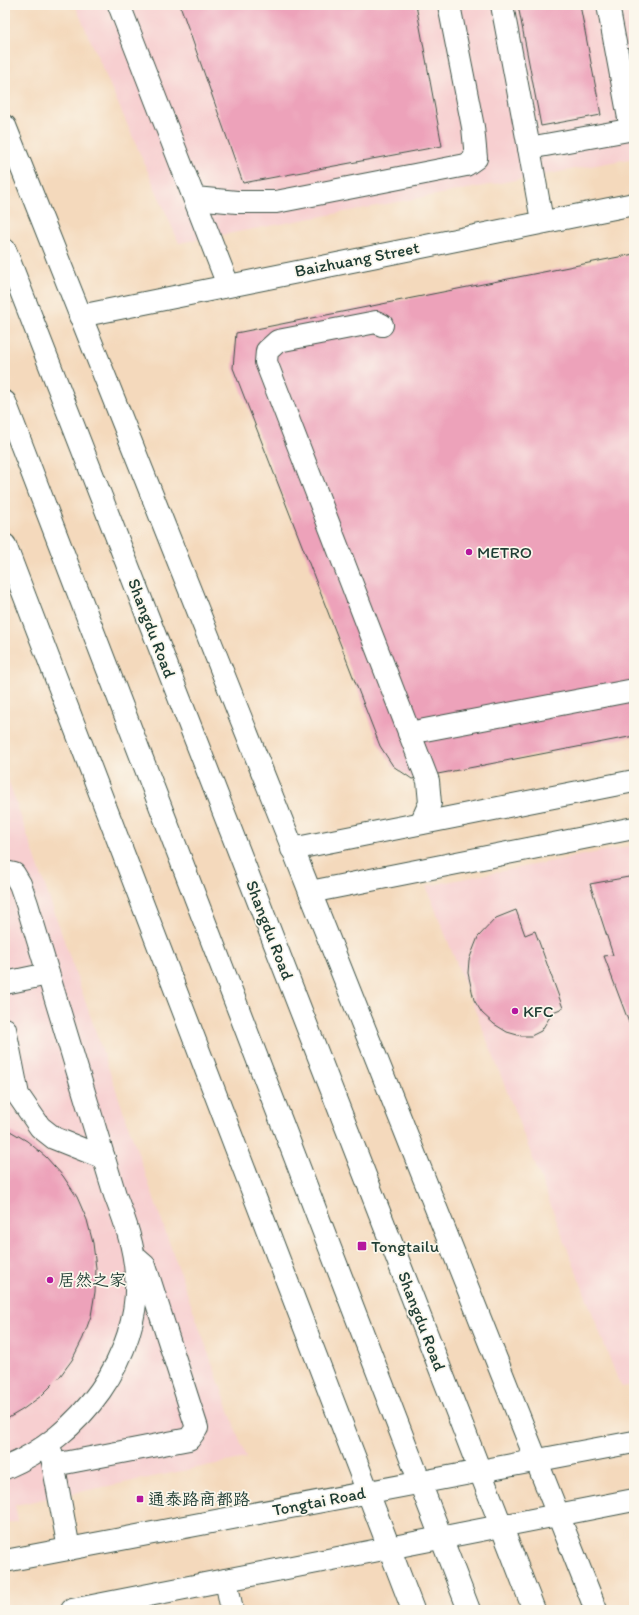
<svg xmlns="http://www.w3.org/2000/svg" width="639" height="1615" font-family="Itim,'LXGW WenKai TC',sans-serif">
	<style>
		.built { fill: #f7cfd0 }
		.building { fill: #eda2ba }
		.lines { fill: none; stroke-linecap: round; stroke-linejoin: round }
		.minor-casing { stroke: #3f5448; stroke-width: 24 }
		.major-casing { stroke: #3f5448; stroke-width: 24 }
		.minor { stroke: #fff; stroke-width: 22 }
		.major { stroke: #fff; stroke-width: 22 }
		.poi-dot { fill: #b5179e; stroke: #fbf7ec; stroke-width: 1.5 }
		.labels { text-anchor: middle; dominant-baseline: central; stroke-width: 3.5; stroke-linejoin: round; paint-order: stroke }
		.street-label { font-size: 17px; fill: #1f3d34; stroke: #fbf7ec }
		.poi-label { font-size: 17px; fill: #1f3d34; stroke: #fbf7ec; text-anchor: start }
	</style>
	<rect width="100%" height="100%" fill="#fbf7ec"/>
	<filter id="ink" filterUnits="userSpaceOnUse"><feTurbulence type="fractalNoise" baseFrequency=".025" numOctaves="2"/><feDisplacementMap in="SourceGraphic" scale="8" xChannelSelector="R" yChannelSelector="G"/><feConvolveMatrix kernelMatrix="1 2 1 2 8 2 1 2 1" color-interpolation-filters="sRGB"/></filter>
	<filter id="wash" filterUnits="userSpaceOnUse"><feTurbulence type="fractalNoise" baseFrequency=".012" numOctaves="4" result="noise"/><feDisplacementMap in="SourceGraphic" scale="16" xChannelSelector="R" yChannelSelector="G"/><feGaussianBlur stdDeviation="0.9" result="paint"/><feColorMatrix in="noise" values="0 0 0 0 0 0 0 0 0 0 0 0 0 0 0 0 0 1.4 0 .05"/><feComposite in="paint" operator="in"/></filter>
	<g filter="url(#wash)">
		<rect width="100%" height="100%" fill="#f4d9bc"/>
		<!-- built -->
		<g class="built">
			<path d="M75,5H634V158L179,243Z"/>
			<path d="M5,771L176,1262L246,1458L15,1505L18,1521L5,1524Z"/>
			<path d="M634,845V1385L622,1387L618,1380L496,1063L426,886Z"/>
		</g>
		<g id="blocks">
			<!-- building -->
			<g class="building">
				<path d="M180,5H416L442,146L243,183Z"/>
				<path d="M518,5H580L601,115L541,126Z"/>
				<path d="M629,5H634V26H633Z"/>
				<path d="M634,254V736L412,779L393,766L380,746L233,368L236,333Z"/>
				<path d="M634,876V1036L604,956L613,955L590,884Z"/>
				<path d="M516,910L525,935L535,931L563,1008L553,1012L541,1031L531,1036H521L507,1032L494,1024L482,1013L474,1000L468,973L469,960L478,937L496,918Z"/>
				<path d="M5,1128L27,1141L46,1157L63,1176L77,1197L87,1220L93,1243L96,1268L95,1292L91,1316L83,1338L72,1360L58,1379L41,1396L22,1410L5,1420Z"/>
			</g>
		</g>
	</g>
	<g filter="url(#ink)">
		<use href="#blocks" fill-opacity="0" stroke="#3f5448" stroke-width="1"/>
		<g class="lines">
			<defs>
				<g id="minor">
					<path d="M119,5L228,285"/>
					<path d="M502,5L529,148L634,129"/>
					<path d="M608,5L631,129"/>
					<path d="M5,126L596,1610"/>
					<path d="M529,148L542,221"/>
					<path d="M195,198L237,202H276L466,165L476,158L473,127L449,5"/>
					<path d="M80,316L634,204"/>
					<path d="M382,325L376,322L278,341L267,351L266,362L428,781L430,803L421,823"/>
					<path d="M5,545L413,1610"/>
					<path d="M409,733L634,690"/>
					<path d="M292,849L634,781"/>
					<path d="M5,872L14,874L20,884L27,904L115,1195C125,1221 134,1246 136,1274C141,1357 80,1437 5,1468"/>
					<path d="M310,892L634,828"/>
					<path d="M5,983L48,974"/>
					<path d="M5,1029L18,1095L40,1127L54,1138L104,1158"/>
					<path d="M51,1452L69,1549"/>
					<path d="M54,1465L189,1439L197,1428L145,1266L137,1259"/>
					<path d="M5,1561L634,1442"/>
					<path d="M226,1580L232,1610"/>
					<path d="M72,1610L634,1500"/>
				</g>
				<g id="major">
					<path d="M5,250L534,1610"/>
					<path d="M5,402L469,1610"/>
				</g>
			</defs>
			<!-- minor casing -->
			<use href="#minor" class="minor-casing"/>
			<!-- major casing -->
			<use href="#major" class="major-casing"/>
			<!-- minor -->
			<use href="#minor" class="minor"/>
			<!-- major -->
			<use href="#major" class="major"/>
		</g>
	</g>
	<!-- markers -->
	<g class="poi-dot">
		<circle cx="469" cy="552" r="4"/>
		<circle cx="515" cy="1011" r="4"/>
		<rect x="357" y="1241" width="10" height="10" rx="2"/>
		<circle cx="50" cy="1280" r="4"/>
		<rect x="136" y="1495" width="8" height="8" rx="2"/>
	</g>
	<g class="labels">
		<!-- street labels -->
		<g class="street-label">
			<text transform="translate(357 259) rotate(-11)">Baizhuang Street</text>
			<text transform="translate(152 628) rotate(69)">Shangdu Road</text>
			<text transform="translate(270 930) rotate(69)">Shangdu Road</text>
			<text transform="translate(422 1321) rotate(69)">Shangdu Road</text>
			<text transform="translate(319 1501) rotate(-11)">Tongtai Road</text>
		</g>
		<!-- poi labels -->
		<g class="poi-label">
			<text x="477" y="552">METRO</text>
			<text x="523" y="1011">KFC</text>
			<text x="371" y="1246">Tongtailu</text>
			<text x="58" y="1280">居然之家</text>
			<text x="148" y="1499">通泰路商都路</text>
		</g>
	</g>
	<!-- margin -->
	<rect width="639" height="1615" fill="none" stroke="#fbf7ec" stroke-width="20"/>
</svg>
